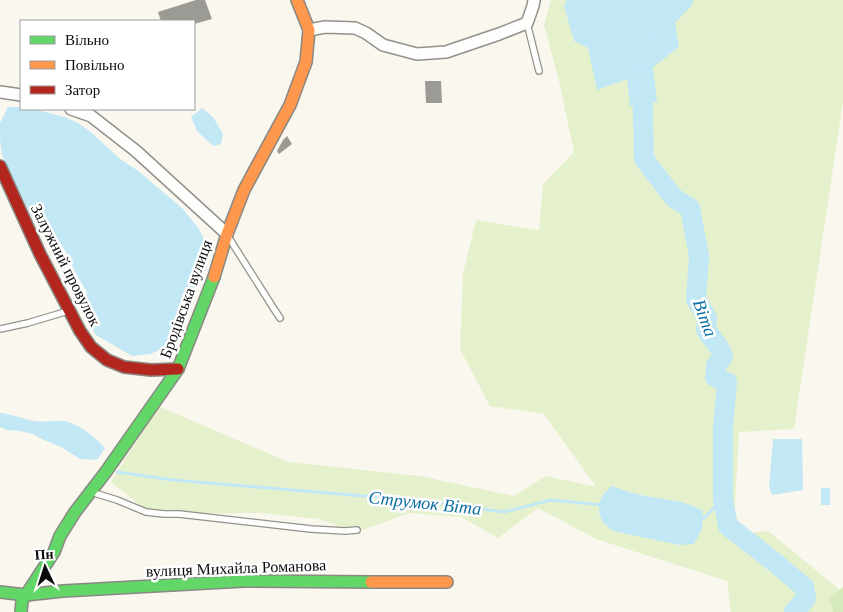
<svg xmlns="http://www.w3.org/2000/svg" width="843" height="612" font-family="Georgia,serif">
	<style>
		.green { fill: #e5f1cc }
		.forest { fill: #d6e9ba }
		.water { fill: #c2e8f6 }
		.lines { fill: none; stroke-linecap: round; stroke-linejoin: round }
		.stream { stroke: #c2e8f6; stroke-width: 3 }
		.river { stroke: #c2e8f6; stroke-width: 20 }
		.building { fill: #9c9a94 }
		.lane-casing { stroke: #93918d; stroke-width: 8 }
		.street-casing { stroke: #93918d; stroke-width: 14 }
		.fast-casing { stroke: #898884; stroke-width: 14 }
		.slow-casing { stroke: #898884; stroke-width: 14 }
		.jam-casing { stroke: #898884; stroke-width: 14 }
		.lane { stroke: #fefefc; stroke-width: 5.5 }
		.street { stroke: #fefefc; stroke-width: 11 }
		.fast { stroke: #63d668; stroke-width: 11 }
		.slow { stroke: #ff974d; stroke-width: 11 }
		.jam { stroke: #b3261e; stroke-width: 11 }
		.labels { text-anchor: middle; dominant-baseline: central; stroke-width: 5; stroke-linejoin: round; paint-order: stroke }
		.street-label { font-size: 16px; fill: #0b0b0b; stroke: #fff }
		.water-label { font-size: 18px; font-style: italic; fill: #0d6ea4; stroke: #fff }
	</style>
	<rect width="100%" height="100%" fill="#faf7ee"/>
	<!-- green -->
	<path class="green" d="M551,0H843V102L794,429L739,432L734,524L743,534L768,531L840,590L829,598L833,612H731L727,581L596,539L538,508L498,538L461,517L409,513L357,532L318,519L263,513L151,514L111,482L158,406L288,462L420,476L514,496L546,476L596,487L544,414L490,406L460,349L463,274L476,220L539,230L543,184L574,152L559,81L544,25Z"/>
	<!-- forest -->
	<path class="forest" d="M843,587V612H833L829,598Z"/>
	<!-- water -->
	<g class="water">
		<path d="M567,0H671L679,47L653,67L657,102L630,106L627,79L597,90L588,48L574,41L564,6Z"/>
		<path d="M8,107H21V109H33L65,117L78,123L92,133L120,159L137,170L182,208L199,229L206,243L207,267L198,286L168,345L151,354L132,356L96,335L84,318L87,292L75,272L69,257L59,241L44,231L32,217L22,197L2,155L0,139V123Z"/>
		<path d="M202,108L213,117L223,134L221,144L213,146L197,131L191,117Z"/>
		<path d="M0,413C12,414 23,419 34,421C44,423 53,420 62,421C77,422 95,437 105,448L97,460L80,459L61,447L42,439L33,434L20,431L7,430L0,427Z"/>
		<path d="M773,439H802L803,490L772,495L769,487Z"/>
		<path d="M612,486C623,490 634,494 646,496C665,500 686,500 703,511L702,529L694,544L679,545L613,531C594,518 594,500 612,486Z"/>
		<rect x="821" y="488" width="9" height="17"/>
	</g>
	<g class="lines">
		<!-- stream -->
		<g class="stream">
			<path d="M117,472L173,480L423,501L504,512L551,500L603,505"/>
			<path d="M701,518L703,519L723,499"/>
		</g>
		<!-- river -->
		<g class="river">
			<path d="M659,32L663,21L683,0"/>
			<path d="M642,77L644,159L674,198L690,208L699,256L696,299L707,318L706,330L720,349L723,357L716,365L715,377L727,382L723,426V499L728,526L773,561L804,587L806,598L794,612"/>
		</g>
	</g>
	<!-- building -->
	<g class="building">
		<path d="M196,0H205L212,19L194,24V21H161L158,12Z"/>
		<path d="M425,81H441L442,103H426Z"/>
		<path d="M287,136L292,144L279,154L277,151L283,140Z"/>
	</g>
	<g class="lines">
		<defs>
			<g id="lane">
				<path d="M527,23L539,71"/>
				<path d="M229,238L274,309L280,318"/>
				<path d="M0,329L28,323L68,311"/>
				<path d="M91,492L117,500L146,512L164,514H179L311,529L345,531L357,530"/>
			</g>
			<g id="street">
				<path d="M309,30L325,27L355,28L366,33L383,45L417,54L446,52L499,34L527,23L533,6L534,0"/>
				<path d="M0,92L21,95"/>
				<path d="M71,109L91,116L136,151L227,234"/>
			</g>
			<g id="fast">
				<path d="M0,592L26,595L63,591L244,581L371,582"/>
				<path d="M21,612L22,601L54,552L60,536L75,512L105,473L178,369L214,277"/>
			</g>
			<g id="slow">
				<path d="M214,277L227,234L244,190L290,105L306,62L309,30L297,0"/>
				<path d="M371,582H447"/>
			</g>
			<path id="jam" d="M0,166L40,254L80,331L91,347L107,360L124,367L151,370L178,369"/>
		</defs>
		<!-- lane casing -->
		<use href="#lane" class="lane-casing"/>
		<!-- street casing -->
		<use href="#street" class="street-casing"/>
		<!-- fast casing -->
		<use href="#fast" class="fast-casing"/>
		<!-- slow casing -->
		<use href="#slow" class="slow-casing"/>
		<!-- jam casing -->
		<use href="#jam" class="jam-casing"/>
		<!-- lane -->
		<use href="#lane" class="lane"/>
		<!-- street -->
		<use href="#street" class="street"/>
		<!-- fast -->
		<use href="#fast" class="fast"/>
		<!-- slow -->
		<use href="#slow" class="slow"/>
		<!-- jam -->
		<use href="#jam" class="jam"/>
	</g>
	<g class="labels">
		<!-- street labels -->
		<g class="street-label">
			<text transform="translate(66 265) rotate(63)">Залужний провулок</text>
			<text transform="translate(186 299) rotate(-70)">Бродівська вулиця</text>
			<text transform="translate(236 568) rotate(-2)">вулиця Михайла Романова</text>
		</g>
		<!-- water labels -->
		<g class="water-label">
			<text transform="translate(705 318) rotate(70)">Віта</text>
			<text transform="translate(425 503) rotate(6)">Струмок Віта</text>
		</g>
	</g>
	<!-- legend -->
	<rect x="20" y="20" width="175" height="90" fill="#ffffff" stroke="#9d9d9d"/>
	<rect x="30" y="36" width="25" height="8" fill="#63d668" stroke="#9d9d9d"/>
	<text x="65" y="45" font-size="15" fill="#0b0b0b">Вільно</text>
	<rect x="30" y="61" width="25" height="8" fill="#ff974d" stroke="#9d9d9d"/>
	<text x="65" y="70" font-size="15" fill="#0b0b0b">Повільно</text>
	<rect x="30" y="86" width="25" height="8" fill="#b3261e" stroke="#9d9d9d"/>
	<text x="65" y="95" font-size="15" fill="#0b0b0b">Затор</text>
	<!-- north arrow -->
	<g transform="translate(45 567) rotate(356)" stroke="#ffffff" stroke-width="4" paint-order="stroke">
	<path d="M0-4L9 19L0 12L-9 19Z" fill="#0b0b0b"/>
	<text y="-8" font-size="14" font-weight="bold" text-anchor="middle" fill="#0b0b0b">Пн</text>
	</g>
</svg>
